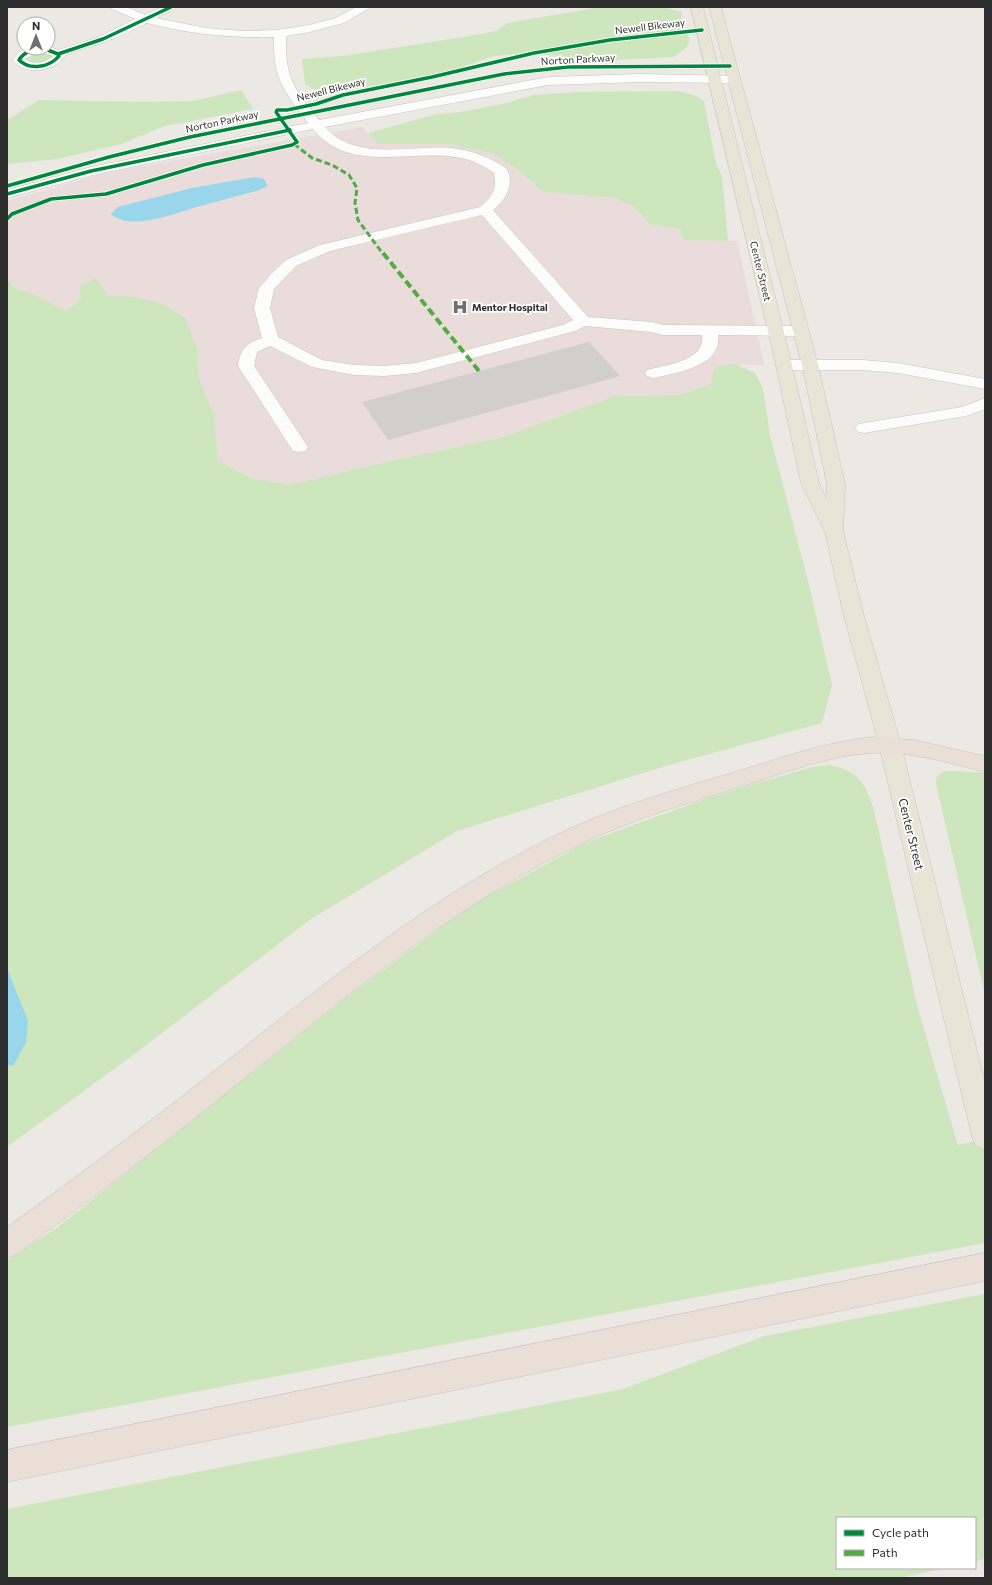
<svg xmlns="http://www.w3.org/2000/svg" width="992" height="1585" font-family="Commissioner,sans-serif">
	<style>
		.medical { fill: #e9dcdb }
		.green { fill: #cee6be }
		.water { fill: #99d6ec }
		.building { fill: #d1cecb }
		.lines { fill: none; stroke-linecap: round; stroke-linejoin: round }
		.minor-casing { stroke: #c5c4c5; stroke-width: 1 }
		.major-casing { stroke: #c6c5c4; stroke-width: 1 }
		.highway-casing { stroke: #c6c5c4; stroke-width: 1 }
		.minor { fill: #fcfcfb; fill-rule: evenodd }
		.major { fill: #e8e4d6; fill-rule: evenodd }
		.highway { fill: #eadfd6; fill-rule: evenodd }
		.quiet-far1 { stroke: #54ab44; stroke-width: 3; stroke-dasharray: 6 3; stroke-linecap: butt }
		.quiet { stroke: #54ab44; stroke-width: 4; stroke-dasharray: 8 4; stroke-linecap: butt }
		.cycleway-casing { stroke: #fff; stroke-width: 5 }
		.cycleway { stroke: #00873e; stroke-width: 3.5 }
		.labels { text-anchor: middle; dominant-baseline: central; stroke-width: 3.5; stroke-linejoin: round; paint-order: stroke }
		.far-street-label { font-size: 10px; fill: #2e2e2e; stroke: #fff }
		.far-poi-label { font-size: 10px; font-weight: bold; fill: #2e2e2e; stroke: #fff; text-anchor: start }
		.street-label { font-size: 12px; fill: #2e2e2e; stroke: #fff }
	</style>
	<rect width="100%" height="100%" fill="#ece8e4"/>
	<!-- medical -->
	<path class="medical" d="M362,127L377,144H447L492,153L521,172L543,192L614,198L633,206L649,224L680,229L683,240L737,241L764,365L735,364L711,384L679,395L615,396L500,438L394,460L291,485L250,478L218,460L214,414L199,379L197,348L135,297L108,295L81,298L67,311L39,297L13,287L7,278V201L109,172Z"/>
	<!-- green -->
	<g class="green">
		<path d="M600,7H662L682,12L681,22L690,40L687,47L674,57L614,60L574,58L534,53L494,56L432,77L360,88L334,93L315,90L305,84L302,59L342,56L464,37L496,31L508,23Z"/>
		<path d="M39,52L49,54L52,56V58C45,63 31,66 26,58L33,53Z"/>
		<path d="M241,90L253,109L165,126L121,144L58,159L7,164V120L39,100L143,102L193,101Z"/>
		<path d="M679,91L696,96L704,101L716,164L722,176L728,241L683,240L680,229L649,224L633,206L614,198L543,192L521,172L492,153L447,144H377L368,133L437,114L461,112L503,104L534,95L581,92Z"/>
		<path d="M7,278L13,287L39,297L67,311L81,298L79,286L95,278L108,295L135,297L163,304L185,318L197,348L199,379L214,414L218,460L250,478L290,485L394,460L500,438L615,396L679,395L711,384L715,367L735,364L755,373L763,388L770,435L810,589L832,685L822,723L669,765L457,831L311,919L136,1053L7,1147Z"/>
		<path d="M829,765C860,771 865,783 874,810L918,1009L958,1145L985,1139V1243L7,1427V1260L58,1227L348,996L468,907L584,843L710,797L812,767Z"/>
		<path d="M945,771H957L985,773V995L936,784L937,776Z"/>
		<path d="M985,1294V1559L975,1561V1518H837V1568H945L900,1578H7V1509L623,1389L765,1336Z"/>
	</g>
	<!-- water -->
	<g class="water">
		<path d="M255,177L264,179L268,186L259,190C239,196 217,201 197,207C175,213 131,232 111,214L118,207L192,188Z"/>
		<path d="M7,968L28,1021L26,1043L13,1066L7,1065Z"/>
	</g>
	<!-- building -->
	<path class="building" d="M589,342L620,376L388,440L362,402Z"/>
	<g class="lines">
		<defs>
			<g id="minor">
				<path d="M110,7H126L145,15L162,7H177L175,9L156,18L206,28L242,31L277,30L309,25L336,18L356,7H370L368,9L344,23L310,32L286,36C285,80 294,87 319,120L548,77L640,74L737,76L739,79L737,82L733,83L640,82L548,85L325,127C356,162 410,145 451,148C471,150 489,157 506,168C516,183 505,201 493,210L588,317L652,322L663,325L800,326L806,328L808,331L806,334L800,336L718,335C723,367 674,373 653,378L647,376L645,373L647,370C665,365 706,361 702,335H663L651,332L585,326L575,331L416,373L384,376L354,375L312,367L270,346L257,352L254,366L308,447L305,451L299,452L293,451L238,366C240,349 247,343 262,338L254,308L259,288L273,272L286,260L320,245L480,207C493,197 497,189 494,173C484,166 473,160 461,158C412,148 350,175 313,129L93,175L7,198V190L91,167L308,123C283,89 273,80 274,37C230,38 189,34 147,23C134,29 121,36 107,41C94,47 78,48 66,55C63,57 60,63 55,65C42,72 22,73 13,60C22,45 32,48 48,48V46L58,50L99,37L135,19L112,9ZM35,53H44L53,56C45,63 34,66 25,59ZM482,215L573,320L563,325L416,363L384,366L354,365L322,360L278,337L270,308L274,289L296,266L330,251Z"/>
				<path d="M784,360H863L898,363L985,379V389L898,373L863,370H784L778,368L776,365L778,362Z"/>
				<path d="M985,398V409L966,416L864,433L858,432L855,428L858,424L864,423L962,407Z"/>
			</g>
			<path id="major" d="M691,7H703L792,365L819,483L826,498L827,484L802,365L709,7H721L818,365L845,484L843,531L864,616L901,745L985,1083V1150L976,1146L972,1137L879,745L844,616L825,532L801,483L776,365Z"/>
			<g id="highway">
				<path d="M872,737L914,740L985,756V772C954,764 923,755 891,753C837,750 785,774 733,789C678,806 622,823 570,849C445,912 339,1002 231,1089C161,1146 89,1201 17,1254L7,1258V1227C77,1177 146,1125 213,1072C322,986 429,897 554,836C611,808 674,790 735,772C781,758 825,742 872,737Z"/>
				<path d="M985,1253V1281L7,1482V1450Z"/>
			</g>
		</defs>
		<!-- minor casing -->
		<use href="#minor" class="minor-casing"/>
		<!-- major casing -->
		<use href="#major" class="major-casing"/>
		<!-- highway casing -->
		<use href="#highway" class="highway-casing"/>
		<!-- minor -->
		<use href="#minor" class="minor"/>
		<!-- major -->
		<use href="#major" class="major"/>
		<!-- highway -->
		<use href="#highway" class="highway"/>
		<!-- quiet-far1 -->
		<path class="quiet-far1" d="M294,144L312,158L332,165L349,175L357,188L355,203L358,220L383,254"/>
		<!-- quiet -->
		<path class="quiet" d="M383,253L479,371"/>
		<defs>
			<g id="cycleway">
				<path d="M45,49L58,54L59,56C50,67 30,71 19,60C25,50 35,50 45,49Z"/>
				<path d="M58,54L103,39L171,7"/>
				<path d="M7,186L109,157L190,137L504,74L568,67L730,66"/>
				<path d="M7,194L91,171L290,130"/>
				<path d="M7,219L12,214L51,199L106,194L203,165L292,145L297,142L276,112L277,110H287L316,104L343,95L432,77L534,53L610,40L702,30"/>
			</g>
		</defs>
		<!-- cycleway casing -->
		<use href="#cycleway" class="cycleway-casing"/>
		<!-- cycleway -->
		<use href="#cycleway" class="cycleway"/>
	</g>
	<!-- icons -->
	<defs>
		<symbol id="hospital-bare" viewBox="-9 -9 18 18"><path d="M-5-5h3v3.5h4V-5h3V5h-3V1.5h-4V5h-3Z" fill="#706f6e" stroke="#fff" stroke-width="2.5" paint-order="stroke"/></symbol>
	</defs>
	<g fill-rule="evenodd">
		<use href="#hospital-bare" x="449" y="296" width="22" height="22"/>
	</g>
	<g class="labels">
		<!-- far-street labels -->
		<g class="far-street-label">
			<text transform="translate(650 26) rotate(-7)">Newell Bikeway</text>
			<text transform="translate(578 59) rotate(-3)">Norton Parkway</text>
			<text transform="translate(331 89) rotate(-14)">Newell Bikeway</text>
			<text transform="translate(222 121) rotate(-12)">Norton Parkway</text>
			<text transform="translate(761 271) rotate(76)">Center Street</text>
		</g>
		<!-- far-poi labels -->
		<g class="far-poi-label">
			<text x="472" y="307">Mentor Hospital</text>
		</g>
		<!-- street labels -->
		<g class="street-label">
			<text transform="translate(912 834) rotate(76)">Center Street</text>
		</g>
	</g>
	<!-- border -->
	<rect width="992" height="1585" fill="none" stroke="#2e2e2e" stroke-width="16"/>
	<!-- legend -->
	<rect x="836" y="1517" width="140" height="52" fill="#ffffff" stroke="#ababab"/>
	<rect x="844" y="1530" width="20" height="6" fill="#00873e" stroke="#ababab"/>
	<text x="872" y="1537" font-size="12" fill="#2e2e2e">Cycle path</text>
	<rect x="844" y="1550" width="20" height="6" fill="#54ab44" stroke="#ababab"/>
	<text x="872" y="1557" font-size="12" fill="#2e2e2e">Path</text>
	<!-- north arrow -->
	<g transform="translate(36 36)"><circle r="19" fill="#ffffff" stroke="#ababab"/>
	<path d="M0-3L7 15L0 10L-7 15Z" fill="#706f6e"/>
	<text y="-6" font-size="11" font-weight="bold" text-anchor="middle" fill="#2e2e2e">N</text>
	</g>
</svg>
